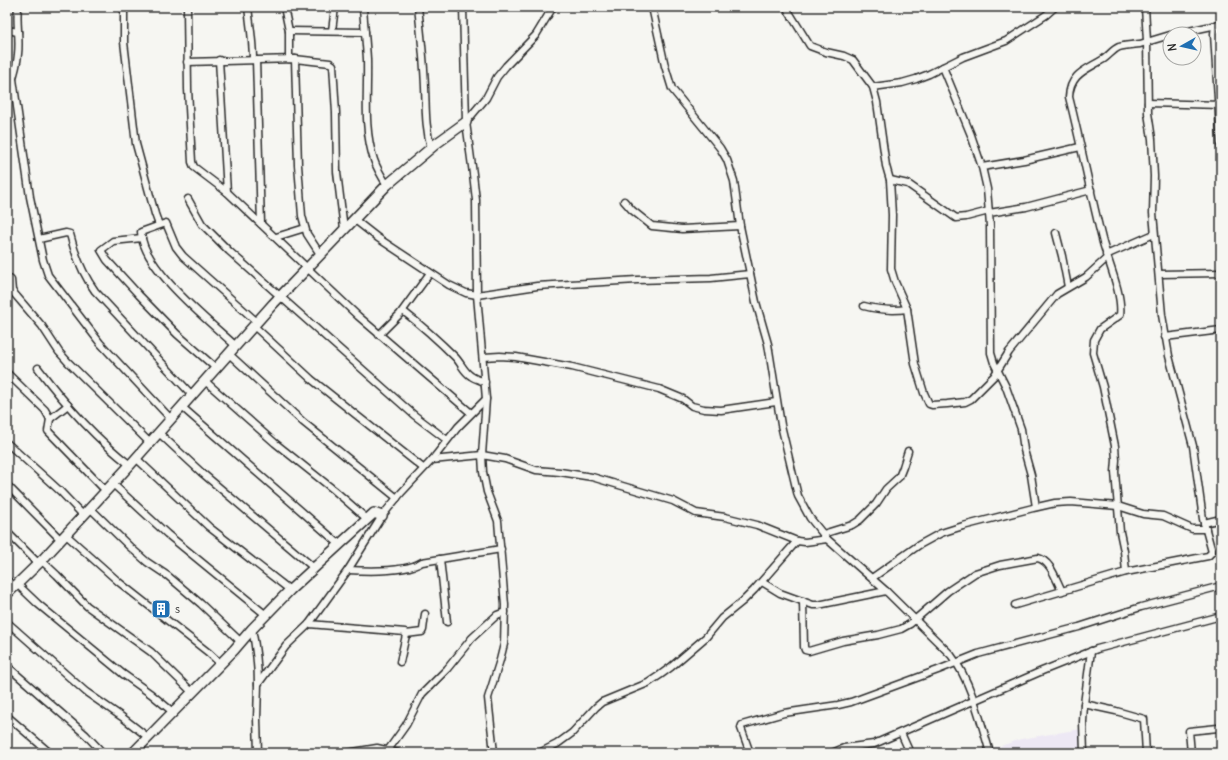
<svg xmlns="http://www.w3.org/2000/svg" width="1228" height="760" font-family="Delius,sans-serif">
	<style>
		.built { fill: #ede8f4 }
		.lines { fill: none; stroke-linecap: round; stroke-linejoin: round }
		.street-casing { stroke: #2b2b2b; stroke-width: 9 }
		.secondary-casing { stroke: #2b2b2b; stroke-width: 12 }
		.street { stroke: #f6f6f2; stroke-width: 6 }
		.secondary { stroke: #f6f6f2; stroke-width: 9 }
		.labels { text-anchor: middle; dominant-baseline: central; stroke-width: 3; stroke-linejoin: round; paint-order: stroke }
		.poi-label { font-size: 11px; fill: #2b2b2b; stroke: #f6f6f2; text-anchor: start }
	</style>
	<rect width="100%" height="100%" fill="#f6f6f2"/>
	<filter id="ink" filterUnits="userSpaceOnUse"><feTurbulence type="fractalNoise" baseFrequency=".025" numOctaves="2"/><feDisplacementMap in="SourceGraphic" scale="8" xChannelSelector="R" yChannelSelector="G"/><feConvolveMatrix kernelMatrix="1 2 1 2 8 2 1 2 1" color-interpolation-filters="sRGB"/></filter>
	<g filter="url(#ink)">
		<!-- built -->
		<path class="built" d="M1081,729L1083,753H993L992,749L1021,739Z"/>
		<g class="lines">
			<defs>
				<g id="street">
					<path d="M124,7V42L136,144L155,214L159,225"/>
					<path d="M187,7L188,89L192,162L194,167L227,192L358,316L471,413"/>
					<path d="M248,7C250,25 253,42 253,60"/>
					<path d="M284,7L289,31V59"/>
					<path d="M363,7C364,24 366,42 367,59C368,93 363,128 374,160C377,169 382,177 387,185"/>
					<path d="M418,7C421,34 424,60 425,87C426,109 425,126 431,148"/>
					<path d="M463,7L466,122L473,174L476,200L477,295L486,399L482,455L483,472L487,492L498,521L505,605L504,644L500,660L488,698L494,753"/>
					<path d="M652,7L665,66L672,89L720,148L727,160L734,181L740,226L756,302L768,344L781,425L798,496L810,518L827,539L886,591L951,655C971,681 981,722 990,753"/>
					<path d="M786,7L810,46L826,52L844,56L853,60L873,87L877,102L886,166L890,180L892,215L891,269L895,282L907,309L915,364L924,393L929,404L932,405L947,404L965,402L971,399L994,376L1009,352L1057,294L1086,277L1107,258"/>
					<path d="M1215,25L1214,34L1221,148"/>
					<path d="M7,30L18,32"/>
					<path d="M289,31L365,32"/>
					<path d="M332,31L335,7"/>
					<path d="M1175,34L1221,24"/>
					<path d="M295,59L298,165L302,216L307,234L320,254"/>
					<path d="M219,60L227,192"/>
					<path d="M256,60L261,224"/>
					<path d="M187,62L295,59L330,63L333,65L336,113L337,172L344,229"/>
					<path d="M943,67L971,135L982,167L987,189L990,226L991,353L994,363L1006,387L1021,429L1024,450L1031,475L1036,507"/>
					<path d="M13,79L30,197L43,260L48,275L100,343L171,419"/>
					<path d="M873,87L902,83L916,79L929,74L963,57L1006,41L1046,15L1055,7"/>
					<path d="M7,97C11,84 17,69 18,54C20,38 16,23 18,7"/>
					<path d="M1148,103L1221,105"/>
					<path d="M466,122L486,98L497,77L506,66L536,35L553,7"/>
					<path d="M982,167L1024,160L1080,147"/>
					<path d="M890,180L908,184L956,218L966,217L989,211"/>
					<path d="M188,199L202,224L229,251L414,415L447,440"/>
					<path d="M624,201L632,210L652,226L682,229L740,226"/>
					<path d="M989,213L1026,207L1091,190"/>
					<path d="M355,220L378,238L449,285L466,293L477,295L537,286L637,280L711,278L750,274"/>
					<path d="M1056,233L1062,256L1068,287"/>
					<path d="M276,237L305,228"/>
					<path d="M142,238L113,241L101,250L107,260L139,295L177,334L217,369"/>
					<path d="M39,239L66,233L70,234C75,255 82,273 95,291L192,395"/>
					<path d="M1106,255L1154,234"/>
					<path d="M1159,274L1221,273"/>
					<path d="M7,277L11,280L12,291L42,326L59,352L68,362L150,443"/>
					<path d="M864,306C879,310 892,311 907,309"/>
					<path d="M403,311C421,325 438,340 455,357C461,363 464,372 471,376C475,379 480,380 485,382"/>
					<path d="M254,326L311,379L423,468"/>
					<path d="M379,335L400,314L430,273"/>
					<path d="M1165,337L1221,330"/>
					<path d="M236,346C210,322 142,268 141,232L166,223L176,247L183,256L257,322"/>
					<path d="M229,354L303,422L397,498"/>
					<path d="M483,357L500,356L516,357L572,367L659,389L683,399L692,406L704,409L721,410L776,402"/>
					<path d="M38,368C65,404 95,438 130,465"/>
					<path d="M7,373L45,410L50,419"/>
					<path d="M205,381L275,443L334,490L366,518"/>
					<path d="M68,405L50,419L48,431L106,491"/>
					<path d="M182,407L339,544"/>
					<path d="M159,433L201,472L314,568"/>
					<path d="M7,443L60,491L83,515"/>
					<path d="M136,458L209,527L290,590"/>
					<path d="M432,460L458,427L486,399"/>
					<path d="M113,484L167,534L266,615"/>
					<path d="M7,485L60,539"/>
					<path d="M90,508L130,547L147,562L168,576L201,604L241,642"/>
					<path d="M1204,523L1221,519"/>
					<path d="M7,532L38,563"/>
					<path d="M65,534L120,583L209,653L221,664"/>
					<path d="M823,534L852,525L860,520L876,504L886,489L899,477L903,467L908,451"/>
					<path d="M440,559L447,622"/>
					<path d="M41,560L57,575L87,606L151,652L193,693"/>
					<path d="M348,570C367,571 407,572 422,562L501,549"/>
					<path d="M1126,572L1124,551L1120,532L1115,472L1116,460L1115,446L1103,387L1093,353L1094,340L1100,329L1120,315C1123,294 1107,260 1102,239C1090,192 1081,144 1069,97C1070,74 1086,70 1102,60C1108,57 1112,50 1119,47C1126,45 1133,45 1140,44C1150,41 1160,38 1170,35"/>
					<path d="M872,578L919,545L941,533L963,526L1033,508L1055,503L1071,502L1118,506L1143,514L1163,516L1192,529H1206"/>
					<path d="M7,580L14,586"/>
					<path d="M762,582L780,593L813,605H818L886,591"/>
					<path d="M17,584L38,604L123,674L151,694L174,713"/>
					<path d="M803,601L804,647L805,650L809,651L843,641L878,635L901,629L910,624L948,591L975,573L1000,565L1038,558C1051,561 1056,580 1062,591"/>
					<path d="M1015,605L1126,572L1208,556L1212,552L1203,519L1193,446L1169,356L1162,315L1153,213L1154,176L1152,139L1148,113L1147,41L1145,7"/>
					<path d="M7,622L86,692L122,717L149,738"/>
					<path d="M309,624L405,632L406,635L400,662"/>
					<path d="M252,629C256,648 258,665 258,684"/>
					<path d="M406,634L422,632L423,630L425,614"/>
					<path d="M7,666L86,735L103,753"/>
					<path d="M1084,704L1116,711L1144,719L1146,753"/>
					<path d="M7,716L50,753"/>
					<path d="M901,733L910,753"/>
					<path d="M258,753L257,719L258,684L286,646L309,624L348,570L382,516L401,493L432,460L482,455L505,459L536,470L560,472L592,477L673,501L696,513L725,517L757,525L797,541L805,542L827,539"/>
					<path d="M347,753L377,748L398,753"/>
					<path d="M386,753L406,725L422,694L447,669L472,638L497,615L505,612"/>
					<path d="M539,753L557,744L572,733L596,707L602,702L648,683L660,675L671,667L706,637L722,618L743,601L754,590L797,541"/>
					<path d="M750,753L741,728L742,725L784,713L838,705L851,702L938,670L978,654L1079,627L1141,607L1221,586"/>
					<path d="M832,753L844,748L874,744L1042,671L1097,649L1221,616"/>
					<path d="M1084,753L1083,722L1084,704L1091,651"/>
					<path d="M1191,753L1189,731L1218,728"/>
				</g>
				<g id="secondary">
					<path d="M7,594L43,559L130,465L273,304L387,185L437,143L466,122"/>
					<path d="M133,753L234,650L252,629L290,590L374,513L382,516"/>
				</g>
			</defs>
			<!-- street casing -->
			<use href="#street" class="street-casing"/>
			<!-- secondary casing -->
			<use href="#secondary" class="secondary-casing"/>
			<!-- street -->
			<use href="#street" class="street"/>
			<!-- secondary -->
			<use href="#secondary" class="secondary"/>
		</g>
	</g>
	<!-- icons -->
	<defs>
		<symbol id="building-square" viewBox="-11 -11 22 22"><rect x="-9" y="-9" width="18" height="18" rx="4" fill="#1f6fb2" stroke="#f6f6f2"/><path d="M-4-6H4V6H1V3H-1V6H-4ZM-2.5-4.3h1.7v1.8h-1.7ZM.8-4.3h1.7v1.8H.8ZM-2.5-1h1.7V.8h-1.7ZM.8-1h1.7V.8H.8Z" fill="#fff"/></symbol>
	</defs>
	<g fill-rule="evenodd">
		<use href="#building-square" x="150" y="598" width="22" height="22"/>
	</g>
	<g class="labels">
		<!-- poi labels -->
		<g class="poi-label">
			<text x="175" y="609">s</text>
		</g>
	</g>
	<!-- margin -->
	<rect width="1228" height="760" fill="none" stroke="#f6f6f2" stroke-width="24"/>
	<rect x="12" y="12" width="1204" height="736" fill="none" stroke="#2b2b2b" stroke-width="1.5" filter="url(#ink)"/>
	<!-- north arrow -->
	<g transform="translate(1182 46) rotate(262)"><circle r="19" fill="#f6f6f2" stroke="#a5a5a2"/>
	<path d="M0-3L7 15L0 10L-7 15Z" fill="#1f6fb2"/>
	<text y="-6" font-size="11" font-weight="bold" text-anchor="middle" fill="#2b2b2b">N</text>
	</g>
</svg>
